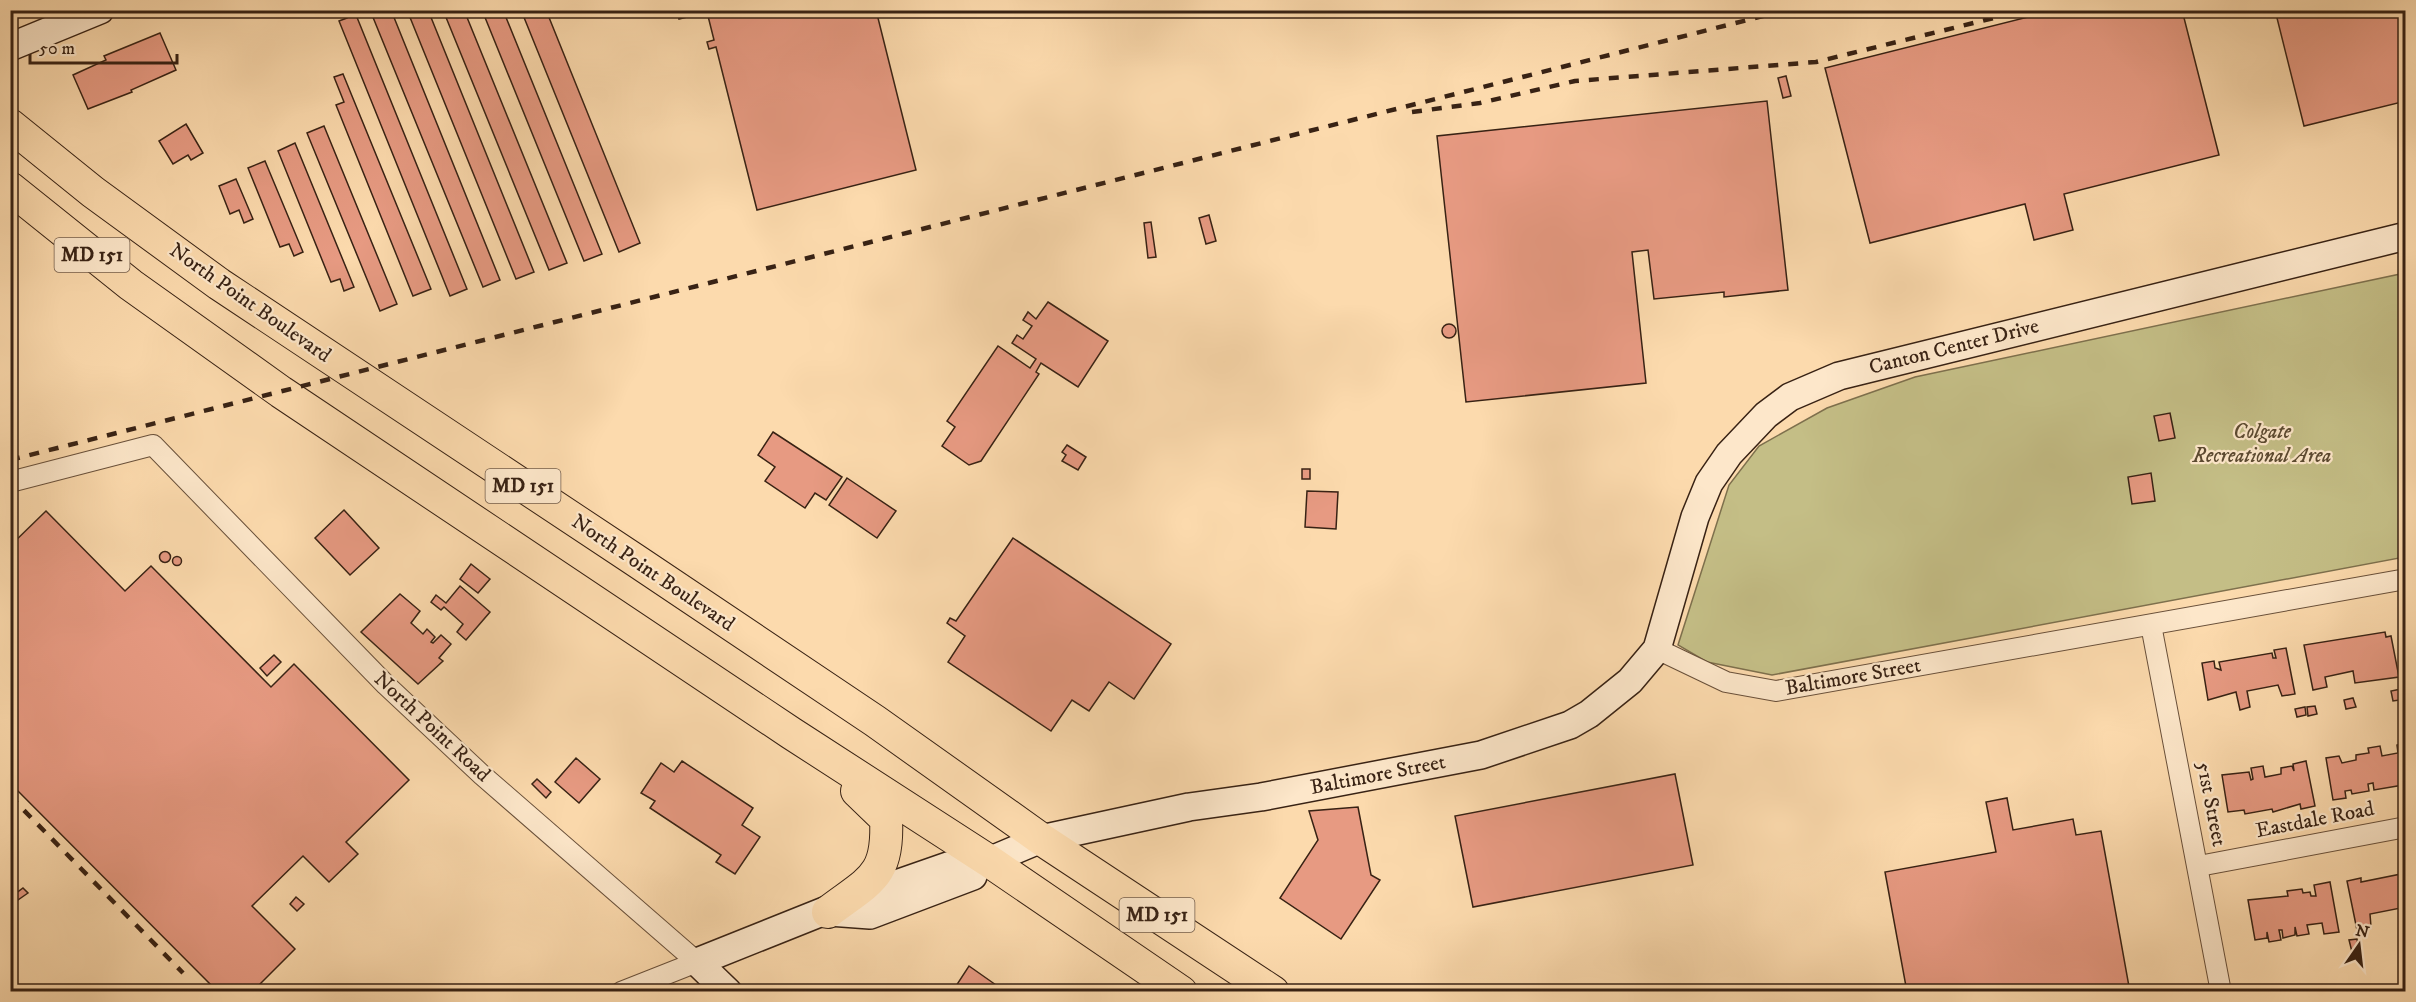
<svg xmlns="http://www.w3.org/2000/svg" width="2416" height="1002" font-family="'IM FELL DW Pica',serif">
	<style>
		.green { fill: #c4be86; stroke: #7e704d; stroke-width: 1.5 }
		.building { fill: #e79a82; stroke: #382214; stroke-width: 1.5 }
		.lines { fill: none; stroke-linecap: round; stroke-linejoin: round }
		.street-casing { stroke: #69503a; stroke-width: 22 }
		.secondary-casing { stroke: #382214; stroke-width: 30 }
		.primary-casing { stroke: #382214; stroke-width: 34 }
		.street { stroke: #fde7ca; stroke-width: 20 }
		.secondary { stroke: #fde7ca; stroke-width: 27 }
		.primary { stroke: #fcdaad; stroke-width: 32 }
		.rail { stroke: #382214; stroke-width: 4.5; stroke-dasharray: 10 10; stroke-linecap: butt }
		.labels { text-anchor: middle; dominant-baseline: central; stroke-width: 4.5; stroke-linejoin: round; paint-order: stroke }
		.shield { fill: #fde7ca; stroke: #735d4b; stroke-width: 1.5 }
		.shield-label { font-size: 20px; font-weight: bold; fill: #382214 }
		.street-label { font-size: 21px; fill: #382214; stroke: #fde7ca }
		.park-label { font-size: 21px; font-style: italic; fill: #5b4930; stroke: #fde7ca }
	</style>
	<rect width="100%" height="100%" fill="#fcdaad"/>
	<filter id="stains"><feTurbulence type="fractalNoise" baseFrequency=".00333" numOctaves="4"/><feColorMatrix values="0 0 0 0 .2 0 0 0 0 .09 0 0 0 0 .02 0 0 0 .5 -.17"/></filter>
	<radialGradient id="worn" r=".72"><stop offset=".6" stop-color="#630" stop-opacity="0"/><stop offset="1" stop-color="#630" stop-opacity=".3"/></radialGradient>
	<!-- green -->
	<path class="green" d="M2405,273V557L1772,675L1707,662L1678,645L1729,485L1759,446L1827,408L1915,377Z"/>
	<!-- building -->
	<g class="building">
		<path d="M344,10H354L467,289L450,296L339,21L347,18Z"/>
		<path d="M370,10H391L500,280L483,287Z"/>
		<path d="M407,10H428L534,272L516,279Z"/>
		<path d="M443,10H464L567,263L549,270Z"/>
		<path d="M482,10H503L602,254L584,261Z"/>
		<path d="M521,10H546L640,243L619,252Z"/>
		<path d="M677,10H876L916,170L757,210L716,47L709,49L707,42L714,40L707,12L679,19Z"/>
		<path d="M2056,10H2182L2219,155L2064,194L2073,230L2034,240L2025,204L1870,243L1825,68Z"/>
		<path d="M2275,10H2406V101L2304,126Z"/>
		<path d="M160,33L176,70L131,90L132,92L88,109L73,75L106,60L104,56Z"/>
		<path d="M343,74L431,289L413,296L336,105L344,102L334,77Z"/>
		<path d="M1786,76L1791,96L1783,98L1778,78Z"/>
		<path d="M1767,101L1788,290L1724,297V292L1654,299L1648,250L1632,252L1646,383L1466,402L1437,136Z"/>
		<path d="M186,124L203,153L191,160L188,155L173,164L159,141Z"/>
		<path d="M324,126L397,304L380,311L307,133Z"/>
		<path d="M295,143L354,287L344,291L340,279L331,282L278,151Z"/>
		<path d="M265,161L303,252L294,256L289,244L280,247L248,168Z"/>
		<path d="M236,179L253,219L244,223L239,210L230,214L219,186Z"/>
		<path d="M1209,215L1216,241L1206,244L1199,218Z"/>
		<path d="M1151,222L1156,257L1148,258L1144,223Z"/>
		<path d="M1048,302L1108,341L1078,387L1041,363L1036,372L1039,374L981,461L969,465L942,446L955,427L947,421L998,346L1030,368L1036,359L1012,343L1017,335L1023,339L1032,326L1023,320L1028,312L1036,319Z"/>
		<circle cx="1449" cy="331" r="7"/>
		<path d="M2170,413L2175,438L2159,441L2154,416Z"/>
		<path d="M773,432L842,477L826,500L815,493L805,508L765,481L775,467L758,455Z"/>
		<path d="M1067,445L1086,457L1078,470L1062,461L1066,455L1062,452Z"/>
		<rect x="1302" y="469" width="8" height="10"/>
		<path d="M2151,473L2155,501L2132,504L2128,477Z"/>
		<path d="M847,478L896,511L877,538L829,505Z"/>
		<path d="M1307,491L1338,492L1336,529L1305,527Z"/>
		<path d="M344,510L379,548L350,575L315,538Z"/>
		<path d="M46,511L125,591L151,566L271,687L294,664L409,780L346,842L358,854L329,882L303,856L252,906L295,949L252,992H218L10,783V546Z"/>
		<path d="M1013,538L1171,644L1134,699L1109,682L1089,711L1072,700L1051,731L948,662L965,636L947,623L950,618L956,621Z"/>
		<circle cx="165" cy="557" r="5.5"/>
		<circle cx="177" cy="561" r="4.5"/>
		<path d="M471,564L490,579L478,593L460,579Z"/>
		<path d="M460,586L490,612L466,640L457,632L463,624L444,607L441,610L431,602L436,595L446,603Z"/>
		<path d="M400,594L420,611L411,623L423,634L427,629L435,637L431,642L433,643L441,635L451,644L439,658L443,661L418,684L361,632Z"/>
		<path d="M2385,632L2386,637L2391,636L2399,677L2355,683L2353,671L2325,677L2327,687L2313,690L2304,645Z"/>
		<path d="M2286,648L2295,694L2282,696L2278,685L2247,691L2250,707L2240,710L2236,692L2208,700L2202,663L2214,661L2215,668L2221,670L2219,662L2272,653L2273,658H2276L2274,650Z"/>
		<path d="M274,655L281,662L267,676L260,668Z"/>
		<path d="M2406,688V699L2393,701L2391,691Z"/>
		<path d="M2353,698L2356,707L2346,709L2344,700Z"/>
		<path d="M2315,706L2317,714L2308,716L2307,707Z"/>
		<path d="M2305,707L2306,715L2297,717L2295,709Z"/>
		<path d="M2406,743V786L2404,779L2403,785L2374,790L2373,783L2368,784L2369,791L2352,794L2351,790L2345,791L2346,798L2333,800L2326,758L2339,756L2342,763L2356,760V755L2369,753L2368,748L2380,746L2382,756L2398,753L2397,745Z"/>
		<path d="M576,758L600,779L579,803L555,782Z"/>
		<path d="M682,761L753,808L742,825L760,837L735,874L716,862L721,855L650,808L655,801L641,793L661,763L674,772Z"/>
		<path d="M2306,761L2315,806L2301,809L2300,804L2273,812L2272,809L2245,814L2244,810L2228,812L2222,775L2249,772L2251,780L2253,779L2251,768L2263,766L2265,777L2281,774V768L2292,766L2294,771L2293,764Z"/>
		<path d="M1675,774L1693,865L1473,907L1455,816Z"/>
		<path d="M537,779L551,792L546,798L532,784Z"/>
		<path d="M2007,798L2013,830L2073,819L2076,835L2101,831L2130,992H1907L1885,872L1996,852L1986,802Z"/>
		<path d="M1358,807L1371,875L1380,880L1341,939L1280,898L1318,840L1309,811Z"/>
		<path d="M2406,873V907L2370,914L2371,927L2357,930L2347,881L2361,878V882Z"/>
		<path d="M2330,882L2339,932L2324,934L2322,923L2307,925L2309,934L2297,936L2295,927V935L2283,938L2282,930H2279L2281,940L2269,942L2267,932V938L2255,940L2248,900L2288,896L2287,891L2302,889L2303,893L2310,892L2311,896H2316L2314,885Z"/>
		<path d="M23,888L28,893L15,902L11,897Z"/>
		<path d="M296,897L304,904L297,911L290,904Z"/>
		<path d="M2357,939L2359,951L2352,952L2349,940Z"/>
		<path d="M969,966L1006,992L954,989Z"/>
		<path d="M2382,985L2384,991L2397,989L2398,992H2368Z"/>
	</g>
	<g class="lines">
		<defs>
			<g id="street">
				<path d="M10,482L153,445L386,685L482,775L697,962L621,992"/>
				<path d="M2151,625L2221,992"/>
				<path d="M1657,649L1726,682L1776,691L2406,579"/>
				<path d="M2199,866L2406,827"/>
			</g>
			<g id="secondary">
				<path d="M10,47L100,10"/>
				<path d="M829,912L870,915L973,876"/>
				<path d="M728,992L697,962L862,896L948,866L989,861L1041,839L1189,807L1261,797L1481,755L1570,725L1589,714L1630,681L1657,649L1695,517L1709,483L1729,454L1766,415L1790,397L1839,376L2406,236"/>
			</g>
			<g id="primary">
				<path d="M10,125L93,192L219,284L635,560L875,721L1041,839L1273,992"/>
				<path d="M10,188L131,285L281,392L791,733L989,861L1181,992"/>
				<path d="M828,912C870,880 889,877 886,819L857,791"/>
			</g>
		</defs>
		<!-- street casing -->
		<use href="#street" class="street-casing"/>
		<!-- secondary casing -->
		<use href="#secondary" class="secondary-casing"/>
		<!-- primary casing -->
		<use href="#primary" class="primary-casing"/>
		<!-- street -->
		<use href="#street" class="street"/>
		<!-- secondary -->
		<use href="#secondary" class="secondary"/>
		<!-- primary -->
		<use href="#primary" class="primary"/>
		<!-- rail -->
		<g class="rail">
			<path d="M1412,112L1480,103L1575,81L1816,62L2026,10"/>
			<path d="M10,460L1787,10"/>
			<path d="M10,796L183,973"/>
		</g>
	</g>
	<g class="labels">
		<!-- shield labels -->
		<g class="shield">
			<rect x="54.5" y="238" width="75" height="34" rx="4.5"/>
			<rect x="485.5" y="469" width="75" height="34" rx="4.5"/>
			<rect x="1119.5" y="898" width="75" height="34" rx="4.5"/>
		</g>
		<g class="shield-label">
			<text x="92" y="255">MD 151</text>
			<text x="523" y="486">MD 151</text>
			<text x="1157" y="915">MD 151</text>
		</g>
		<!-- street labels -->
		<g class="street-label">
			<text transform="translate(250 303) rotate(35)">North Point Boulevard</text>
			<text transform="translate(1954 347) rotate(-14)">Canton Center Drive</text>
			<text transform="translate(653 573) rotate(34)">North Point Boulevard</text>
			<text transform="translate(1853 677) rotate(-10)">Baltimore Street</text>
			<text transform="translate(432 727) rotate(43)">North Point Road</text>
			<text transform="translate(1378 775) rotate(-11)">Baltimore Street</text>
			<text transform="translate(2211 804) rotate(79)">51st Street</text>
			<text transform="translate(2315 820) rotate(-11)">Eastdale Road</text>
		</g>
		<!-- park labels -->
		<g class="park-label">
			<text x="2262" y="432">Colgate<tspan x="2262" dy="24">Recreational Area</tspan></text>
		</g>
	</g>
	<!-- margin -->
	<rect width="2416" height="1002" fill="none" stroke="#fcdaad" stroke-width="36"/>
	<rect x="12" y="12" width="2392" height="978" fill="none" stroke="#382214" stroke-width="3"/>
	<rect x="18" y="18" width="2380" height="966" fill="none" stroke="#382214" stroke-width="1.5"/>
	<!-- north arrow -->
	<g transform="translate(2359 945) rotate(14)" stroke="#fde7ca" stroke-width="4.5" paint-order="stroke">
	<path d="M0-4.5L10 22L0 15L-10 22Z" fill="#382214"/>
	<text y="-9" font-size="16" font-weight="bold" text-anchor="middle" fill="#382214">N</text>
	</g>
	<!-- scale -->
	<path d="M30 54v9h147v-9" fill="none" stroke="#382214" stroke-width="3"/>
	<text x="39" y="54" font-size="18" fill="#382214" stroke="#fde7ca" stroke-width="4.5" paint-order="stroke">50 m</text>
	<rect width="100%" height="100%" filter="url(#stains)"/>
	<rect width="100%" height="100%" fill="url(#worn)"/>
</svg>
